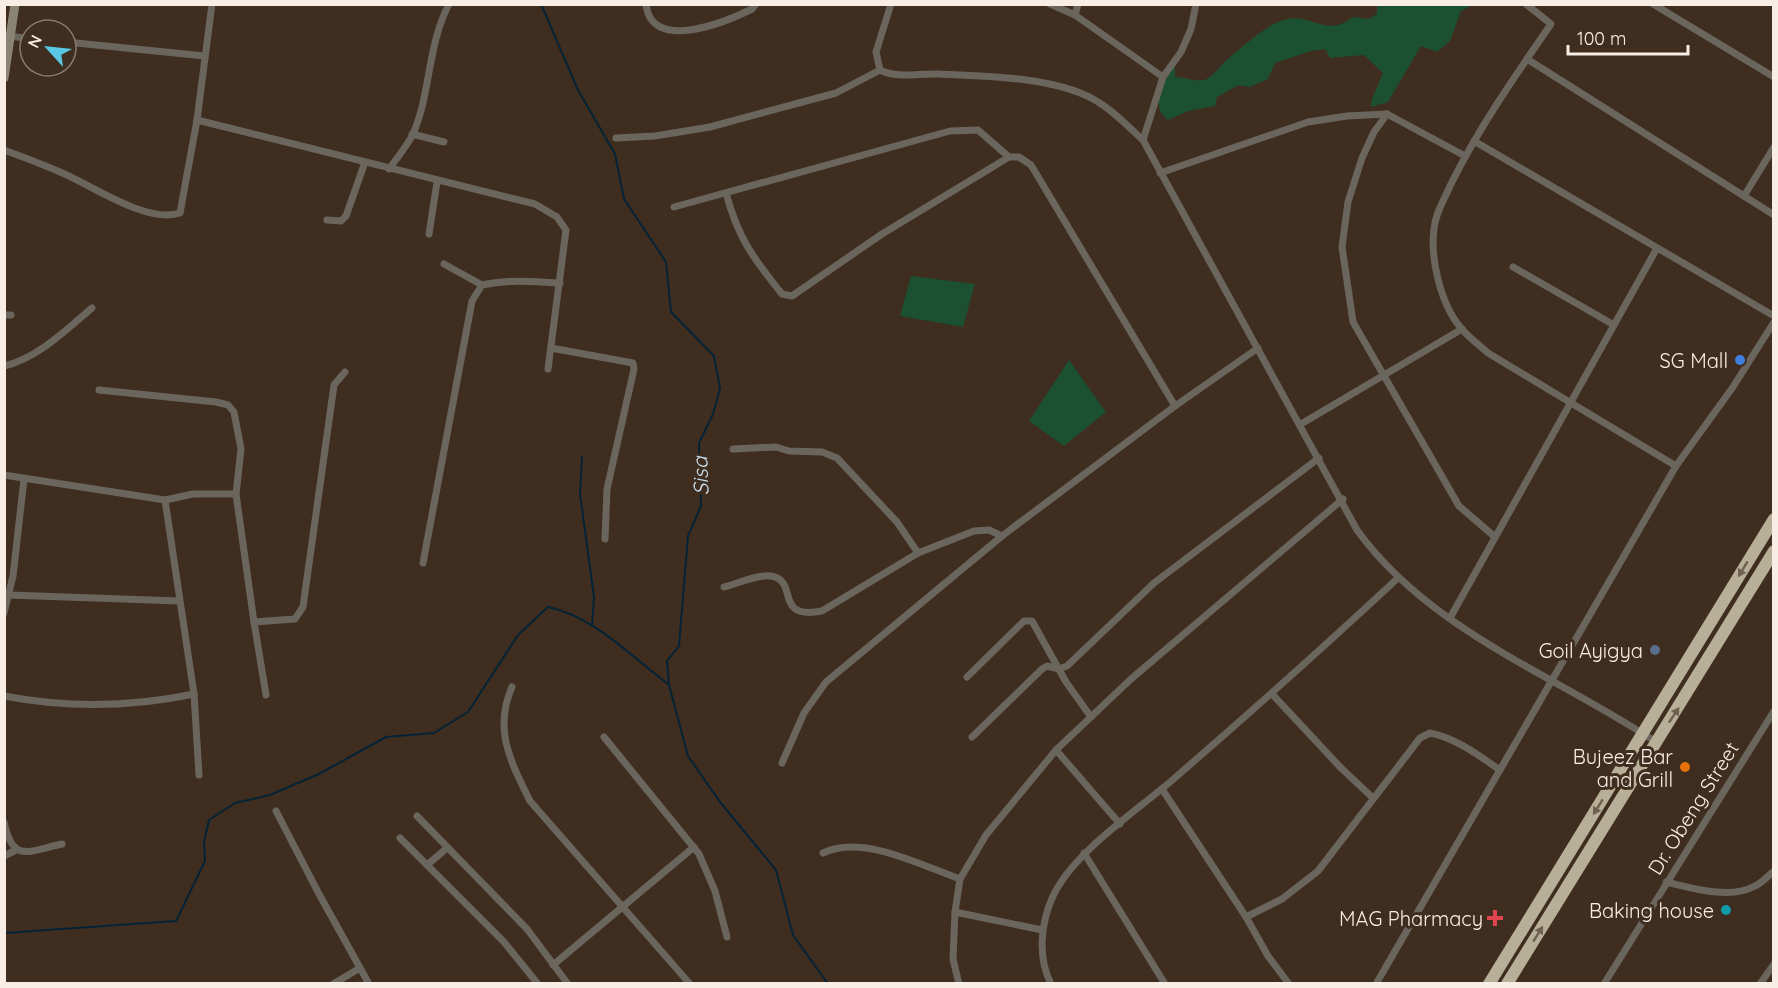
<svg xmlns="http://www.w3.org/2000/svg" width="1778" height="988" font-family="Quicksand,sans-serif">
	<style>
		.green { fill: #1b5030 }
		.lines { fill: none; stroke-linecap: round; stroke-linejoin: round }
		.stream { stroke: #052336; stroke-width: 2 }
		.street { stroke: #6a665d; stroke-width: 7 }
		.secondary { stroke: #898474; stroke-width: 9 }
		.highway { stroke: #b7af97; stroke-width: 12 }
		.oneway { fill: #6f614f }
		.shop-dot { fill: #3f7fe0; stroke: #3f2d1f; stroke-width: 2 }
		.service-dot { fill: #5c6f8a; stroke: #3f2d1f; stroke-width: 2 }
		.food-dot { fill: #e8710a; stroke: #3f2d1f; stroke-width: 2 }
		.culture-dot { fill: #0f9aa8; stroke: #3f2d1f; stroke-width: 2 }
		.health-dot { fill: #e0444e; stroke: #3f2d1f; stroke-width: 2 }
		.labels { text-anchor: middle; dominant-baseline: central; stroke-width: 6; stroke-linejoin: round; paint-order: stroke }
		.poi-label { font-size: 20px; fill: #f9eee5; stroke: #3f2d1f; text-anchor: end }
		.street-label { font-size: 20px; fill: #f9eee5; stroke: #3f2d1f }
		.water-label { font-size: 21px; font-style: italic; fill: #cadfee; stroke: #3f2d1f }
	</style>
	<rect width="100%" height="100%" fill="#3f2d1f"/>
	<!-- green -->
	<g class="green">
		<path d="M1377,5H1473L1461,11L1450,41L1437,52L1421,46L1388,102L1371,107L1372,99L1383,73L1364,55L1330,58L1325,49L1311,51L1275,63L1268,79L1250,87L1239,85L1217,97L1215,106L1188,111L1168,120C1148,107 1165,79 1175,65V77C1186,77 1196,83 1207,79C1214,75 1221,65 1227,60C1240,48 1267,25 1283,20C1310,11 1326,39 1353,17L1369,19L1377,14Z"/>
		<path d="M911,276L975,284L963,327L900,316Z"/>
		<path d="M1069,360L1106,412L1064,446L1029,421Z"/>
	</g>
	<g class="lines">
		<!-- stream -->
		<g class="stream">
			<path d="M541,4L578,90L615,154L624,199L666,262L671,312L714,356L720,389L713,414L699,443L701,506L688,536L679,646L667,661L669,685L688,756L720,802L776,870L793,935L828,984"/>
			<path d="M582,457L580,494L594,597L592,626"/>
			<path d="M4,933L176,921L205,861L204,842L209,820L235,803L270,795L319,774L386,737L434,733L468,712L518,635L548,607C593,616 632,657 668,684"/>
		</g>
		<!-- street -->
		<g class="street">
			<path d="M646,4C651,54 728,21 752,9L756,4"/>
			<path d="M891,4L876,52L880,70C898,79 918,73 938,74C984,76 1053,77 1093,99C1112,109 1127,126 1143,140L1357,530C1430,631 1555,675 1656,742"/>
			<path d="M1050,4L1075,15L1163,77"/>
			<path d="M1526,4L1551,24C1515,76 1478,129 1450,186C1444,200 1435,214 1434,229C1430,259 1441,305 1461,328C1468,337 1479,345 1488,353L1676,466"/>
			<path d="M1653,4L1774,77"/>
			<path d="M1075,15L1078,4"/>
			<path d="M4,35L30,39"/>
			<path d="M66,42L205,56"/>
			<path d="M1527,59L1774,215"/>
			<path d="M1387,114L1374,132L1362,158L1348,202L1342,247L1353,322L1459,506L1495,537"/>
			<path d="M197,120L535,204L557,217L566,230L548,369"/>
			<path d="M412,134L444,142"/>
			<path d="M616,138L655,136L710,127L836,93L880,70"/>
			<path d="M1143,140L1163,77L1181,52L1191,29L1196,4"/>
			<path d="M1474,141L1774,316"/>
			<path d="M4,150C23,157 42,164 60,172C92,185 146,224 180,213L197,120L212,4"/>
			<path d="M389,169C397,158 407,146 413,134C431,93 427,46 449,4"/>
			<path d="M1160,173L1308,122L1347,116L1387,114L1465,156"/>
			<path d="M726,193C738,238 753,258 782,294L792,296L882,234L1009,157H1019L1031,165L1175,406"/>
			<path d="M1744,196L1774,147"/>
			<path d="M674,207L950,131L978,130L1009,157"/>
			<path d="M327,220L341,221L346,216L365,162"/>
			<path d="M429,234L437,182"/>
			<path d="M444,264L482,285"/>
			<path d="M1513,267L1614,325"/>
			<path d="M4,315H11"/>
			<path d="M551,348L633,363L634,369L607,489L605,539"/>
			<path d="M4,366C37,359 67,329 92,308"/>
			<path d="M99,390L216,402L228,405L234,412L241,449L236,494L253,615L254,622L295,619L303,607L334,385L345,372"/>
			<path d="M1301,424L1462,329"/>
			<path d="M733,449L776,447L789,451L822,452L837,458L897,522L918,553"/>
			<path d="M4,475L165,500L193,494H236"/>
			<path d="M165,500L194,694L199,775"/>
			<path d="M423,563L472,301L482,285C508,279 533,282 560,283"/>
			<path d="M724,587C737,584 762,572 775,577C797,584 775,620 822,611L918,553L974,531L989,530L1002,536"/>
			<path d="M9,595L179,601"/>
			<path d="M4,613L13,576L24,479"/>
			<path d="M1450,618L1656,250"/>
			<path d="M254,622L266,695"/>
			<path d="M967,677L1024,621H1032L1066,682L1091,717"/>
			<path d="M512,687C493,730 511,762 530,801L690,984"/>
			<path d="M1272,694L1341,768L1373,798"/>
			<path d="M4,696C67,708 132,707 194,694"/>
			<path d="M604,737L699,854L715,891L727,937"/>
			<path d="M972,737L1042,669L1047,666L1059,669L1067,666L1154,583L1319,458"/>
			<path d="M1056,750L1120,824"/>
			<path d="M782,763L804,713L826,682L1002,536L1175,406L1258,348"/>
			<path d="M1162,789L1246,917L1268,956L1289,984"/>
			<path d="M276,811L319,894L369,984"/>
			<path d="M417,816L527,929L568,984"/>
			<path d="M4,822C13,864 28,851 62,844"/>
			<path d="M400,838L504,942L538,984"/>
			<path d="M823,853C863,834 920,865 960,879"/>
			<path d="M1084,853L1165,984"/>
			<path d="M4,856L16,850"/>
			<path d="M427,865L447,848"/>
			<path d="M1666,882C1692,888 1730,900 1755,886C1762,883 1768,876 1774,871"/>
			<path d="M955,912L1042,930"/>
			<path d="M1246,917L1282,899L1318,871L1420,738L1430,733C1456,738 1478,755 1500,770"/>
			<path d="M553,965L694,847"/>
			<path d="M333,984L360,968"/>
			<path d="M959,984L953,959L955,912L960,879L986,835L1056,750L1131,679L1343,499"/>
			<path d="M1051,984C1037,957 1041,922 1053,896C1074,851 1140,809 1177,776C1252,711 1326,645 1398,578"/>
			<path d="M1376,984L1676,466L1733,387L1774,322"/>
			<path d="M1604,984L1774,711"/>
			<path d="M1760,984L1774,964"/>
		</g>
		<!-- secondary -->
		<path class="secondary" d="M4,78L15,4"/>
		<!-- highway -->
		<g class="highway">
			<path d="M1489,984L1774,519"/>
			<path d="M1507,984L1774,551"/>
		</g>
	</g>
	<!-- one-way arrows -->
	<defs><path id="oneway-solid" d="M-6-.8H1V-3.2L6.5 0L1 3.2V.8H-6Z" transform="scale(1.5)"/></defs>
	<g class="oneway">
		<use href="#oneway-solid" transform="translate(1743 569) rotate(121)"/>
		<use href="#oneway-solid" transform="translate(1674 715) rotate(-56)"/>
		<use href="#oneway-solid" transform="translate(1598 807) rotate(122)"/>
		<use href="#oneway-solid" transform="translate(1538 934) rotate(-58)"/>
	</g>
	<!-- markers -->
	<circle class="shop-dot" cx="1740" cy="360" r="6"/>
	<circle class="service-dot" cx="1655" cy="650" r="6"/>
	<circle class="food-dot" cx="1685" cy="767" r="6"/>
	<circle class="culture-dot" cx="1726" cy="910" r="6"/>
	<path class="health-dot" d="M1492 909h6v6h6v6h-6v6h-6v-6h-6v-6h6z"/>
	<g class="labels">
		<!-- poi labels -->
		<g class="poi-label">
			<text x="1728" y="360">SG Mall</text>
			<text x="1643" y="650">Goil Ayigya</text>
			<text x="1673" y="756">Bujeez Bar<tspan x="1673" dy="23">and Grill</tspan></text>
			<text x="1714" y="910">Baking house</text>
			<text x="1483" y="918">MAG Pharmacy</text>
		</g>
		<!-- street labels -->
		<g class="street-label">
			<text transform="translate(1693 808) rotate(-58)">Dr. Obeng Street</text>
		</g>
		<!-- water labels -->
		<g class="water-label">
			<text transform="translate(700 476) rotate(-92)">Sisa</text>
		</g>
	</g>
	<!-- border -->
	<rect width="1778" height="988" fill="none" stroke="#f9eee5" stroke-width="12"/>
	<!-- north arrow -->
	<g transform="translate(48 48) rotate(297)"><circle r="28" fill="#3f2d1f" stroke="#897a6e" stroke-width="1.5"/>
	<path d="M0-4.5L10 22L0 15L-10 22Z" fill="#59c8e4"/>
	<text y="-9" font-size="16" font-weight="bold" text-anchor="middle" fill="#f9eee5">N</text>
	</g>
	<!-- scale -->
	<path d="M1568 45v9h120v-9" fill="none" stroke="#f9eee5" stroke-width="3"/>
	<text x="1577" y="45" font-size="18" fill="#f9eee5" stroke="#3f2d1f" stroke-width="4.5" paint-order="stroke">100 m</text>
</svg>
